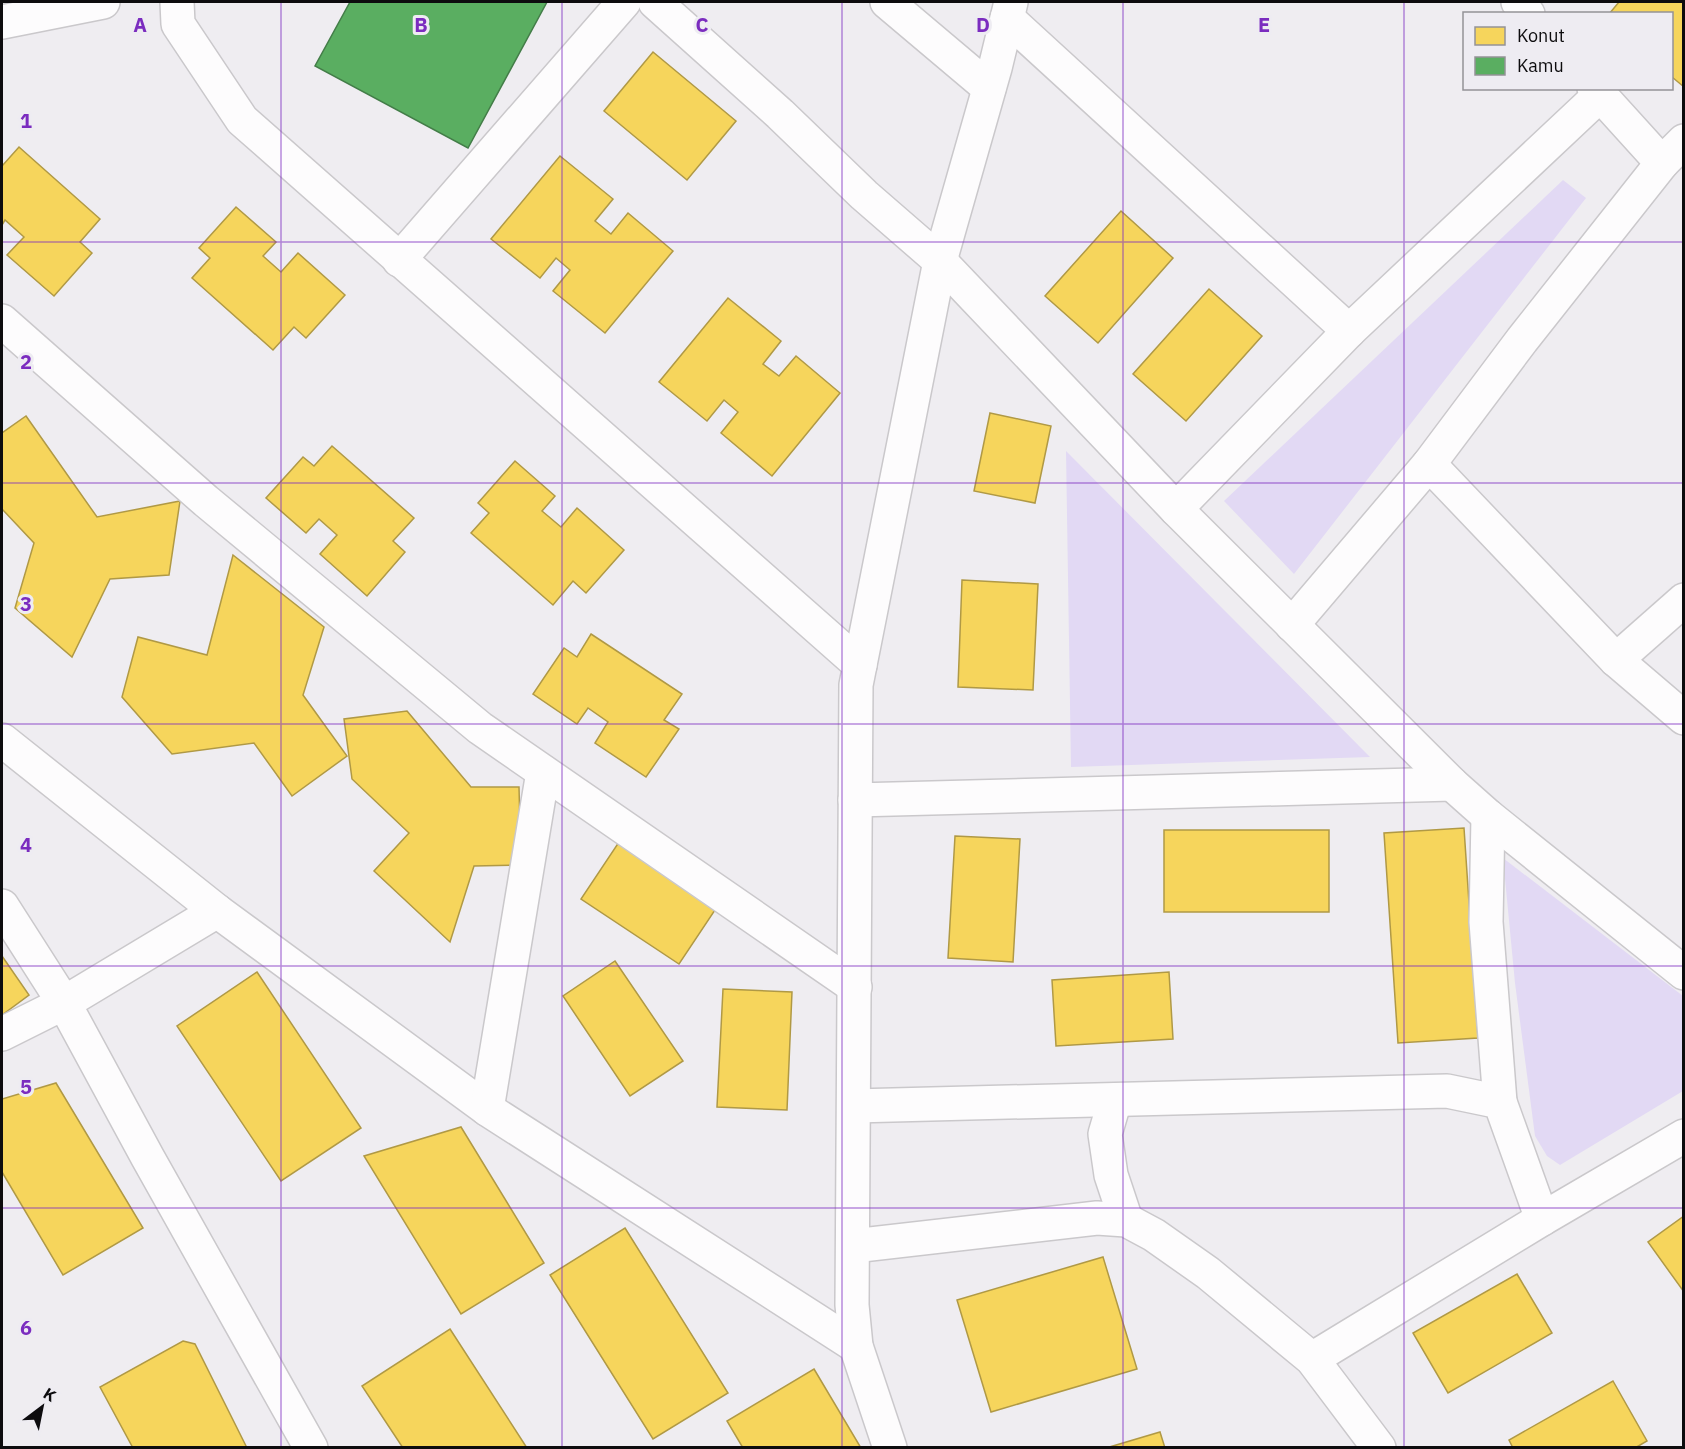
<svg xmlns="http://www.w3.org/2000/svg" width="1685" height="1449" font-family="'IBM Plex Sans',sans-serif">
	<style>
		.green { fill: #e2d9f4 }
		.homes { fill: #f6d55c; stroke: #b09945; stroke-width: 1.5 }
		.public { fill: #5aae61; stroke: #437d48; stroke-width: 1.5 }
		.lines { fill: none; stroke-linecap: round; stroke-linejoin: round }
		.minor-casing { stroke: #cac8cb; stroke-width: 36 }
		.minor { stroke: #fdfcfd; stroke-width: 33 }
		.grid { fill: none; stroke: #7b2cbf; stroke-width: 1.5; stroke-opacity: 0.55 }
		.grid-label { font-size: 20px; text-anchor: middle; font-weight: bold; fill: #7b2cbf; stroke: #eeecf2; stroke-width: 6; stroke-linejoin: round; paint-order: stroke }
	</style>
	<rect width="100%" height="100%" fill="#efedf1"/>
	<!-- green -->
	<g class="green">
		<path d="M1563,180L1586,198L1294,574L1224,501Z"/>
		<path d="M1066,451L1370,757L1071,767Z"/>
		<path d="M1503,858L1683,996V1091L1560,1165L1547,1156L1535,1136L1515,983Z"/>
	</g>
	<!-- homes -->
	<g class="homes">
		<path d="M1619,2H1684V87L1672,77V14H1609Z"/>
		<path d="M653,52L736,121L687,180L604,111Z"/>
		<path d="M19,147L100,219L80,242L92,253L54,296L7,255L24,237L5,220L2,225V166Z"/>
		<path d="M560,156L613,199L595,221L611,234L628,213L673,251L605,333L553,291L570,270L556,258L540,278L491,239Z"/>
		<path d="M236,207L276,242L263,256L281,272L298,253L345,295L306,338L294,327L273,350L192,278L210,258L199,248Z"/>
		<path d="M1121,211L1173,258L1098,343L1045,296Z"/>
		<path d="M1209,289L1262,336L1186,421L1133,374Z"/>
		<path d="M728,298L781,341L763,364L779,376L796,356L840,393L772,476L721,433L738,412L724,400L707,421L659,382Z"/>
		<path d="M990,413L1051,426L1035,503L974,491Z"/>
		<path d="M26,416L97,517L180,501L169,575L110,579L72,657L15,608L34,543L2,509V433Z"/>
		<path d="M332,446L414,518L393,541L405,552L367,596L320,554L337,535L319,519L306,533L266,498L303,457L314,466Z"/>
		<path d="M515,461L555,496L542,511L561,527L577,508L624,550L586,593L573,581L553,605L471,533L489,513L478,503Z"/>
		<path d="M233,555L324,627L303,695L347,756L292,796L254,743L172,754L122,697L138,637L207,655Z"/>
		<path d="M962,580L1038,584L1033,690L958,687Z"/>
		<path d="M591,634L682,694L664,720L679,729L646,777L595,743L608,722L588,708L577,724L533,694L564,648L577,657Z"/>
		<path d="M407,711L471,787H519L521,865L474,866L450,942L374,871L409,833L352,779L344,719Z"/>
		<path d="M1464,828L1478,1038L1398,1043L1384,833Z"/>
		<rect x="1164" y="830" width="165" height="82"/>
		<path d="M955,836L1020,839L1013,962L948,958Z"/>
		<path d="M619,842L717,907L679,964L581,899Z"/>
		<path d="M2,956L29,995L2,1015Z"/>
		<path d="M615,961L683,1061L630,1096L563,996Z"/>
		<path d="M257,972L361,1128L281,1181L177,1026Z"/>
		<path d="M1169,972L1173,1039L1056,1046L1052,980Z"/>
		<path d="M723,989L792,992L787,1110L717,1107Z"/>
		<path d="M56,1083L143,1228L63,1275L2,1172V1099Z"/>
		<path d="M461,1127L544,1263L461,1314L364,1156Z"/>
		<path d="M1684,1216V1292L1648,1242Z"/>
		<path d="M625,1228L728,1393L653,1439L550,1275Z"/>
		<path d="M1103,1257L1137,1369L991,1412L957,1300Z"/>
		<path d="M1517,1274L1552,1333L1448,1393L1413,1333Z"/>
		<path d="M450,1329L527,1448H403L362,1386Z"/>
		<path d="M183,1341L195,1344L247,1448H133L100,1387Z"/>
		<path d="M814,1369L861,1448H743L727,1421Z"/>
		<path d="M1613,1381L1647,1441L1635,1448H1513L1509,1440Z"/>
		<path d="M1160,1432L1165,1448H1106Z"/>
	</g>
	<!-- public -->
	<path class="public" d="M350,2H547L468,148L315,66Z"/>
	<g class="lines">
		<defs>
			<g id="minor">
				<path d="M177,2L178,24L242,120L860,665"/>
				<path d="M655,2L780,114L864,195L940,261L1176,509L1452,784L1488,816L1684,973"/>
				<path d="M887,2L989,88"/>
				<path d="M1518,2L1528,14"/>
				<path d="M1007,18L1349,331"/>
				<path d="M2,22L103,2"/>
				<path d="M1594,88L1662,163"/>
				<path d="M399,260L624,2"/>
				<path d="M2,321L206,501L480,728L855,987"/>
				<path d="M1429,464L1616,660L1684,718"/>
				<path d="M1176,509L1349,331L1600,95"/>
				<path d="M1292,625L1429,464L1522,340L1662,163L1684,141"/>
				<path d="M1616,660L1684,600"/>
				<path d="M2,740L217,911L487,1109L856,1346"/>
				<path d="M855,800L1452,784"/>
				<path d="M1488,816L1486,922L1500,1102"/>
				<path d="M2,906L64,1003L148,1158L311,1448"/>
				<path d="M2,1034L64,1003L217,911"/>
				<path d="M1115,1100L1105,1134L1111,1175L1126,1220"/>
				<path d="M854,1106L1447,1091L1500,1102L1542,1219"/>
				<path d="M487,1109L543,772"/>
				<path d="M853,1246L1097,1218L1126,1220L1154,1235L1208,1273L1312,1359L1379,1448"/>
				<path d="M1312,1359L1542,1219L1684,1136"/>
				<path d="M890,1448L856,1346L852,1305L856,685L940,261L995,68L1011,2"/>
			</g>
		</defs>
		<!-- minor casing -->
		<use href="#minor" class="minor-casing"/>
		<!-- minor -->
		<use href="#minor" class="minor"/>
	</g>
	<!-- grid -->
	<path class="grid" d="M281,2V1448M562,2V1448M842,2V1448M1123,2V1448M1404,2V1448M2,242H1684M2,483H1684M2,724H1684M2,966H1684M2,1208H1684"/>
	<g class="grid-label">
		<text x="140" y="32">A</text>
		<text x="421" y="32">B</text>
		<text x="702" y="32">C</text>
		<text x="983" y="32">D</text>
		<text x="1264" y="32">E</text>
		<text x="26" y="128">1</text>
		<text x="26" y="369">2</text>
		<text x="26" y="611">3</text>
		<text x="26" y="852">4</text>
		<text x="26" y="1094">5</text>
		<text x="26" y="1335">6</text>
	</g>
	<!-- border -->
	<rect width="1685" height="1449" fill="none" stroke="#0d0c0e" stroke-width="6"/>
	<!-- legend -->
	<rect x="1463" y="12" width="210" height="78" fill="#eeecf2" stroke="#949297" stroke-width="1.5"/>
	<rect x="1475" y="27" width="30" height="18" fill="#f6d55c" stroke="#949297" stroke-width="1.5"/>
	<text x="1517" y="42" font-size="18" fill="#0d0c0e">Konut</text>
	<rect x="1475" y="57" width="30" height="18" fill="#5aae61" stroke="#949297" stroke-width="1.5"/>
	<text x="1517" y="72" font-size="18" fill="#0d0c0e">Kamu</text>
	<!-- north arrow -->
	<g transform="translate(42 1407) rotate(32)" stroke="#eeecf2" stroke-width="4.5" paint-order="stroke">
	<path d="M0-4.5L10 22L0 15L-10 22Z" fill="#0d0c0e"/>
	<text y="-9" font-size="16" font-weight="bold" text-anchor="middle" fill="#0d0c0e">K</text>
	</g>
</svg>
